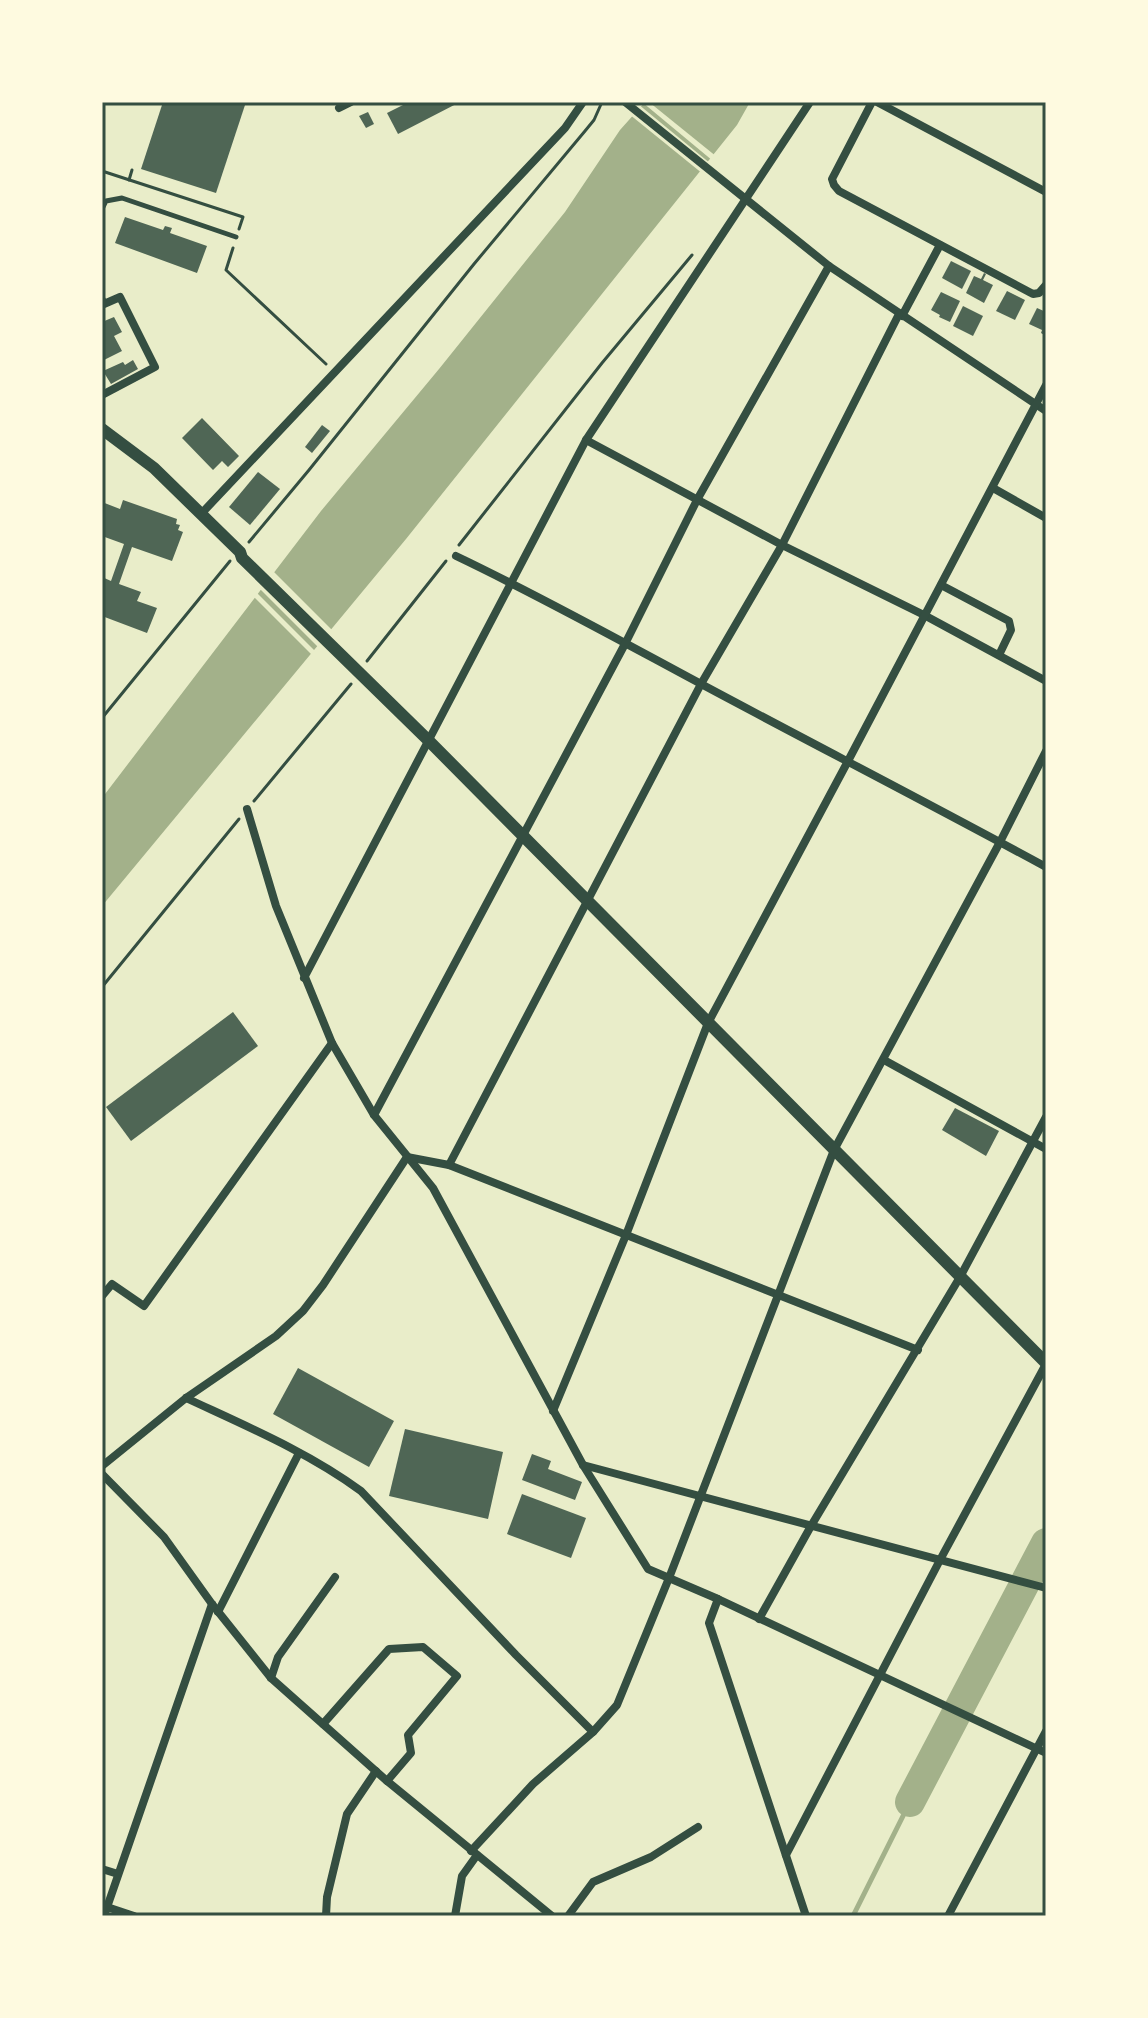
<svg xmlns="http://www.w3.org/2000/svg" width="1148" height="2018" font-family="Figtree,sans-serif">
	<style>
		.water { fill: #a3b18a }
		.pier { fill: #e9edc9 }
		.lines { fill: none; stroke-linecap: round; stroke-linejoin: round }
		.stream { stroke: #a3b18a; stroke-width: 5 }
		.river { stroke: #a3b18a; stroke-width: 30 }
		.building { fill: #4f6655 }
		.path { stroke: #344e41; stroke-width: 3 }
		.service { stroke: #344e41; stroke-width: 5 }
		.minor { stroke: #344e41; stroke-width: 8 }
		.tertiary { stroke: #344e41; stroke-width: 12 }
		.neatline { fill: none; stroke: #344e41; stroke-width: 3 }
	</style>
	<rect width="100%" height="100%" fill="#e9edc9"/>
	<!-- water -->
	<path class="water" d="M645,102H750L737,125L406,539L102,906V798L321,511L439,369L565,212L620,130Z"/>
	<!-- pier -->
	<g class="pier">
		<path d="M642,102H649L717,157L713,161Z"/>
		<path d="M638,104L711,164L703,174L629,114Z"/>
		<path d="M271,569L334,632L320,649L258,587Z"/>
		<path d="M255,591L317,653L314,657L252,595Z"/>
	</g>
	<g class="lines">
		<!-- stream -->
		<path class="stream" d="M853,1916L910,1802"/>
		<!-- river -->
		<path class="river" d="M910,1802L1046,1543"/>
	</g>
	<!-- building -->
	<g class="building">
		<path d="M163,102H246L216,193L141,169Z"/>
		<path d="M409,102H460L398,134L387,113Z"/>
		<path d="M368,112L374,124L366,128L359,116Z"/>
		<path d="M125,217L163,230L165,226L172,228L170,233L207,246L197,273L115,243Z"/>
		<path d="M951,261L971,271L962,289L942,278Z"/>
		<path d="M984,273L986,274L983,280L993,285L984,303L966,293L974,276L981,279Z"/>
		<path d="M1007,291L1025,300L1015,320L996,311Z"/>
		<path d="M941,292L960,301L950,322L939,317L940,315L931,310Z"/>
		<path d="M963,306L983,316L973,336L953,326Z"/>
		<path d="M1037,308L1046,312V336L1041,333L1042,330L1029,324Z"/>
		<path d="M114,317L122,332L114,336L122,351L102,361V322Z"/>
		<path d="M133,360L138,369L111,384L103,371L123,362L125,365Z"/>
		<path d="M202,418L239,456L228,467L222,461L213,470L182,438Z"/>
		<path d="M322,425L330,431L312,453L305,447Z"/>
		<path d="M258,472L280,489L250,525L229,507Z"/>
		<path d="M123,500L177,519L176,524L180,525L178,530L183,532L172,561L132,547L119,584L141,592L137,601L157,608L147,633L102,616V577L111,581L124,544L102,536V502L120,509Z"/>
		<path d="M233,1012L258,1046L131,1141L106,1107Z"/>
		<path d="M955,1108L999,1131L986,1156L942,1130Z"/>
		<path d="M298,1368L394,1421L369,1467L273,1414Z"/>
		<path d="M405,1429L503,1452L488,1519L389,1496Z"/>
		<path d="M532,1454L551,1461L548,1469L582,1482L575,1500L522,1480Z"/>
		<path d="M522,1494L586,1518L571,1558L507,1534Z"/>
	</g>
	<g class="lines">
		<!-- path -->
		<g class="path">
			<path d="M102,171L243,217L239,229"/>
			<path d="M129,180L132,170"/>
			<path d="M233,248L226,270L326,364"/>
			<path d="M249,542L309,470L474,264L585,131L594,120L602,102"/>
			<path d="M459,545L602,363L692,255"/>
			<path d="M367,661L446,561"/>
			<path d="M102,718L230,561"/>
			<path d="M254,801L351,684"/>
			<path d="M102,987L239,819"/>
		</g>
		<!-- service -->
		<path class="service" d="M102,209L106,201L122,198L236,237"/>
		<!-- minor -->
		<g class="minor">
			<path d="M625,102L829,266L1046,411"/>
			<path d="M872,102L832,179L834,185L839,191L1033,294L1039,293L1046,285"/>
			<path d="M877,102L1046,192"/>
			<path d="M339,108L351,102"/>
			<path d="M102,300L104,304L120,297L155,367L102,395"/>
			<path d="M902,316L940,245"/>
			<path d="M586,440L782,545L924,615L1046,681"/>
			<path d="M993,488L1046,518"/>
			<path d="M201,514L565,128L583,102"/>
			<path d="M456,556C540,596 621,641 703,685C817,746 932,805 1046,867"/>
			<path d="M941,585L1009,621L1011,630L999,655"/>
			<path d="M247,809L276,906L332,1043L374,1115L433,1188L583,1465L648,1569L718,1599L1046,1753"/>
			<path d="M304,978L586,440L810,102"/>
			<path d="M884,1060L1046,1149"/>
			<path d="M374,1115L626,642L697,500L829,266"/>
			<path d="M407,1157L449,1165L918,1350"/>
			<path d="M449,1165L701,684L782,545L899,314"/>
			<path d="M102,1296L112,1284L144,1306L332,1043"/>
			<path d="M186,1398C246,1426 308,1452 361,1491L516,1655L593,1732"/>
			<path d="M553,1411L626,1235L708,1023L848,761L1046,385"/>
			<path d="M583,1465L1046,1588"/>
			<path d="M102,1466L186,1398L276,1336L303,1311L323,1285L407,1157"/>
			<path d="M102,1474L164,1537L212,1604L271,1678L387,1781L552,1916"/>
			<path d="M718,1599L709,1623L806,1916"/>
			<path d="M218,1612L299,1453"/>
			<path d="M759,1619L811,1526L960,1277L1046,1117"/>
			<path d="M271,1678L278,1657L335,1577"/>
			<path d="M323,1724L389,1649L423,1647L457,1676L408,1735L411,1753L387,1781"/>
			<path d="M471,1851L533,1784L593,1732L617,1705L669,1578L834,1150L1000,842L1046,751"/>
			<path d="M786,1855L940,1560L1046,1364"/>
			<path d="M102,1869L118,1874"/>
			<path d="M107,1907L134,1916"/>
			<path d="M104,1916L212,1604"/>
			<path d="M326,1916L327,1897L347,1814L376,1771"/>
			<path d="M455,1916L462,1876L477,1855"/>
			<path d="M568,1916L593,1882L651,1857L698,1827"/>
			<path d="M948,1916L1046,1731"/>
		</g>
		<!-- tertiary -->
		<path class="tertiary" d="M102,429L154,468L240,552L242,558L428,740L1046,1363"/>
	</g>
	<!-- border -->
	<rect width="1148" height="2018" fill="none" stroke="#fefae0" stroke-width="208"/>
	<rect x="104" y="104" width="940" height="1810" class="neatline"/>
</svg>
